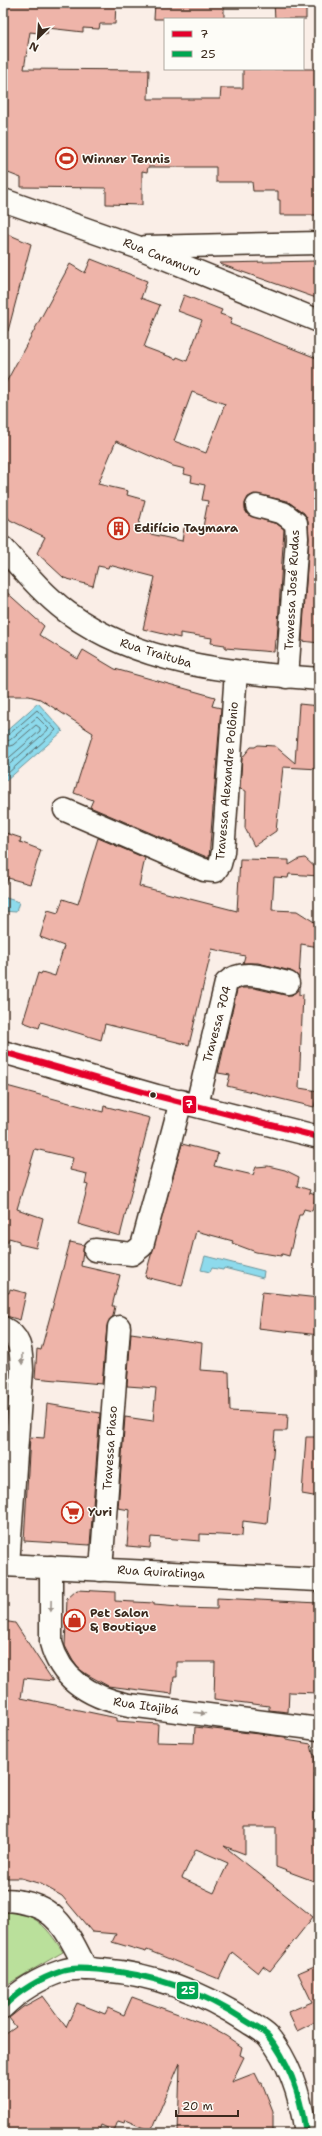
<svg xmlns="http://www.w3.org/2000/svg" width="322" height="2136" font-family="'Shantell Sans',sans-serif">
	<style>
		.green { fill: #bae09b; stroke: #7a855c }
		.water { fill: #8ddaec; stroke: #6c949a }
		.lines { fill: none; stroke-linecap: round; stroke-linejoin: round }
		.shore { stroke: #5c7070; stroke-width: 1 }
		.building { fill: #eeb4a9; stroke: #3b2a1e; fill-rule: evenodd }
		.minor-casing { stroke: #3b2a1e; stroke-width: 25 }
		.minor { stroke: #fdfcf7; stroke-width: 22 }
		.bus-1-casing { stroke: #fdfcf7; stroke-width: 9 }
		.bus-2-casing { stroke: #fdfcf7; stroke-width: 9 }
		.bus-1 { stroke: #e4002b; stroke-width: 6 }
		.bus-2 { stroke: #00a651; stroke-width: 6 }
		.oneway { fill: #9c938a }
		.bus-dot { fill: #3b2a1e; stroke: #fdfcf7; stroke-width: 1.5 }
		.labels { text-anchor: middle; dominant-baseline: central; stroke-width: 3; stroke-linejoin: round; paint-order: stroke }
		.poi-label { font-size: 12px; font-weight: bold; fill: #3b2a1e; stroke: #fdfcf7; text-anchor: start }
		.street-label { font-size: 12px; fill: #3b2a1e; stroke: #fdfcf7 }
		.line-badge { stroke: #fdfcf7; stroke-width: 1.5 }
		.badge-label { font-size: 11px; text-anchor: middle; font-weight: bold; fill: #fff }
	</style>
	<rect width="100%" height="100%" fill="#faeee7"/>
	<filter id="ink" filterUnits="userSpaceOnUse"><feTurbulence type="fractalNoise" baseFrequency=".025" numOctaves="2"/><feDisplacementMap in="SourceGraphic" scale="8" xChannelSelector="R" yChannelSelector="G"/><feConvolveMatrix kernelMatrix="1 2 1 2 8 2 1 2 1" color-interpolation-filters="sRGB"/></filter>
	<g filter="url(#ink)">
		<!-- green -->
		<path class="green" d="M12,1912C38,1914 50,1932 63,1952L3,1987V1913Z"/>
		<!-- water -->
		<g class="water">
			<path d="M38,703L63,731L6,781L3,777V734Z"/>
			<path d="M3,897L19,902L16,912L3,911Z"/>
			<path d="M205,1256L264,1271L263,1278L224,1268L223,1270L212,1268L210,1272L201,1270Z"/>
		</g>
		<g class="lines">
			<!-- shore -->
			<g class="shore">
				<path d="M3,737L7,736L37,710L56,730L7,774L3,775"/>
				<path d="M3,742L10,740L37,717L49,729L3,770"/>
				<path d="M3,748L13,745L36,725L40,728V731L3,763"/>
			</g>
		</g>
		<!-- building -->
		<g class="building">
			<path d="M3,3H116L115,24H100L99,29L83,28V32L48,28L47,34L30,32L24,69L149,70L148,99H220L221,88H243V69H316L315,133H319V215H280V200H278V191H253L252,182H216V167H148L147,172L142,171V205L106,204V188L21,187V178L3,171Z"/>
			<path d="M155,3H224V19H154Z"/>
			<path d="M274,3H306V19H275Z"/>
			<path d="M3,232L31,244L8,331H3Z"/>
			<path d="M91,259L147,281L141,298L160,305L144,347L176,359L177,357L187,361L202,320L178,311L184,295L222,310L220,314L232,318L230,324L319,359V643L302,641L309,539L308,522L304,513L287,501L254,494L248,497L245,503V510L248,515L277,524L284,529L277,640L275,639L274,652L225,648V645L211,643L212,638L180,633V638L143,629L155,577L109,565L108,568L98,566L93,586L64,578L37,553L45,537L10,520L3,510V388L70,264L85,273ZM192,392L225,404L206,453L174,441ZM116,441L173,466L185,469L184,474L192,476L191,482L205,485L202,500L208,501L202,532L184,528L182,541L137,531L145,500L127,495L128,491L98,484Z"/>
			<path d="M316,261L319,262V299L220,264V263Z"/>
			<path d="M3,589L44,626L39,635L78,659L83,650L115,669L215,697L212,706L221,708L209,858L90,807L93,800L74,793L93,733L40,699L29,696H3Z"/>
			<path d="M299,704L319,706V769L283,767L276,831L254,846L245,828L246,791L240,789L242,758L251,747H255L258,745L275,746L295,763Z"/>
			<path d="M3,832L21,838L20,842L41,850L30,884L8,878L6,884L3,883Z"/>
			<path d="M98,838L145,858L139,886L237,911L240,859L289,860V865L299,859L305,858L319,871V876L289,874L288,878L274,877L272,910L297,911L319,925V947L301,944L299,978L291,971L258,963H243L245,956L212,949L189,1045L105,1024L101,1040L41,1022L39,1028L23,1022L38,973L41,974L42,972L55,976L64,946L40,937L48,910L58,913L63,899L78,904Z"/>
			<path d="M242,988H254L285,995H292L299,988V995L303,994L299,1088L318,1091L314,1107L227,1086L230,1075L218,1073L237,990Z"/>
			<path d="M3,1085L103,1112L104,1106L150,1118L120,1236L78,1224L88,1185L85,1184L87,1174L70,1170L73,1158L35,1149L17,1209L43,1218L36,1248L19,1244V1241L9,1238L8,1242L3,1241Z"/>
			<path d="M182,1144L218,1153L214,1166L253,1175L256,1167L268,1166L285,1170L299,1177L297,1186L310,1190L309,1193L316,1195L312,1211L304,1209L302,1215H299L289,1256L282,1254L281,1256L256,1252L232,1243L233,1241L196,1231L182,1286L145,1277Z"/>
			<path d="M70,1242L84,1245L81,1266L120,1275L112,1306H115L113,1316L107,1326L102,1384L35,1378L37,1349L41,1350Z"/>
			<path d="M10,1289L26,1293L20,1320L3,1315V1292L9,1293Z"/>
			<path d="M262,1292L319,1298V1335L258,1328Z"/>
			<path d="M131,1333L202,1343L200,1370L229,1372L230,1411L288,1414L287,1431H275L267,1524L243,1521L242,1536L200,1534V1541L151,1537L150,1548L127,1546L130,1510L118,1508L125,1417L153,1421L156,1388L127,1386Z"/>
			<path d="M47,1404L100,1413L90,1545L24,1541L30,1437L44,1438Z"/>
			<path d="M306,1437H319V1497L302,1494Z"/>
			<path d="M77,1590L115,1592V1601L154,1603V1605L179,1607V1608L217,1609V1598L319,1603V1693L289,1692L288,1712L269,1710V1706L214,1699L215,1662H177V1677H174L172,1694L108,1686L88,1675L79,1669L73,1661L65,1646L67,1599Z"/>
			<path d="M3,1621L15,1623L53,1681L24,1678L21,1698L117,1718V1721L158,1724L157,1742L194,1743L195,1727L286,1737V1740L311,1744L313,1754L315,1755L314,1818H319V1883L276,1867V1827H245V1854L224,1846L313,1917L270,1971L263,1966L258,1973L232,1952L219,1979L147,1950L146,1952L112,1942L116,1934L92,1932L62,1896L41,1884L21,1878H3ZM196,1849L228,1863L214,1893L182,1878Z"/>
			<path d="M319,1964V2020L297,2031L288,2012L312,2002L298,1973Z"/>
			<path d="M43,1996L66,2027L77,2003L105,2014L108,2008L124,2015L132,1997L200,2022L226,2036L242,2047L240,2055L244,2057L232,2082L255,2073L260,2083H262L273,2111V2133H178L180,2063L151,2131L125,2120L124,2123L118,2121L114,2131L101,2125L98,2133H3V2036L16,2027L9,2018L23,2007Z"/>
		</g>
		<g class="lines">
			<defs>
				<g id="minor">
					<path d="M3,200L137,247L319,321"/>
					<path d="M146,247L319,243"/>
					<path d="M257,506L283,513L296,523L297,538L287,677"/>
					<path d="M3,548C23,570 43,594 67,612C141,666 231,672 319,679"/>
					<path d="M65,810L204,870L215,871L220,864L223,852L236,672"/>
					<path d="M3,1052L157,1096L319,1137"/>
					<path d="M197,1105L226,983C242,967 269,979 288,983"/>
					<path d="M95,1250L132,1254L142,1246L181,1101"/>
					<path d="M3,1328C22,1337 21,1352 22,1370L8,1565"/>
					<path d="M3,1565L319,1580"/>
					<path d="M51,1567V1643C61,1681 93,1698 129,1705L319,1729"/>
					<path d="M101,1570L119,1327"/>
					<path d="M3,1901C9,1899 15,1901 21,1902C59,1907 71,1939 86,1969"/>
					<path d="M3,2007C19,1991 41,1978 62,1971C74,1967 89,1969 102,1970C154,1974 204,1993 248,2022C254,2026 263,2031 268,2036C291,2063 301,2099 306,2133"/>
				</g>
			</defs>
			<!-- minor casing -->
			<use href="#minor" class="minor-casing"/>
			<!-- minor -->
			<use href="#minor" class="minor"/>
			<defs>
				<path id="bus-1" d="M3,1052L157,1096L319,1137"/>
				<path id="bus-2" d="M3,2007C19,1991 41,1978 62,1971C74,1967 89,1969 102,1970C154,1974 204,1993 248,2022C254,2026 263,2031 268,2036C291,2063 301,2099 306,2133"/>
			</defs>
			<!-- bus-1 casing -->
			<use href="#bus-1" class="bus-1-casing"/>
			<!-- bus-2 casing -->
			<use href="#bus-2" class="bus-2-casing"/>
			<!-- bus-1 -->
			<use href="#bus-1" class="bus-1"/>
			<!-- bus-2 -->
			<use href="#bus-2" class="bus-2"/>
		</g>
		<!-- one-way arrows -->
		<defs><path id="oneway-solid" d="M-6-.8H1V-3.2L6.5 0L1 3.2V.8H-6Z"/></defs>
		<g class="oneway">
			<use href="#oneway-solid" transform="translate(22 1359) rotate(89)"/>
			<use href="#oneway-solid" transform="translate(51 1606) rotate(91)"/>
			<use href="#oneway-solid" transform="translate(200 1713) rotate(7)"/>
		</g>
	</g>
	<!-- icons -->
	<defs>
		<symbol id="stadium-ring" viewBox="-11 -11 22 22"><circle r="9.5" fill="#fdfcf7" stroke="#c8321e" stroke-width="1.5"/><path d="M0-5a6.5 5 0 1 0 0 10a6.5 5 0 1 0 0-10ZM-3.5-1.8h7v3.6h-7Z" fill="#c8321e"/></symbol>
		<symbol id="building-ring" viewBox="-11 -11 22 22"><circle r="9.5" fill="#fdfcf7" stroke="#c8321e" stroke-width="1.5"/><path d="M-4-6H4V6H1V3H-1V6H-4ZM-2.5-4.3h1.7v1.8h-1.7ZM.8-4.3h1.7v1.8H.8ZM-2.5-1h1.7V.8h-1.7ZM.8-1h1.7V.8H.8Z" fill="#c8321e"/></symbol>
		<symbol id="supermarket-ring" viewBox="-11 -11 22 22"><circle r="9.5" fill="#fdfcf7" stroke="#c8321e" stroke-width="1.5"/><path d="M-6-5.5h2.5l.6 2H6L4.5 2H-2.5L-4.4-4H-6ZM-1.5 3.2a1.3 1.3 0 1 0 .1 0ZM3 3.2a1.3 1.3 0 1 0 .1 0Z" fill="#c8321e"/></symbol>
		<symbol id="shop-ring" viewBox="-11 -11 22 22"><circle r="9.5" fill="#fdfcf7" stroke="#c8321e" stroke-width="1.5"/><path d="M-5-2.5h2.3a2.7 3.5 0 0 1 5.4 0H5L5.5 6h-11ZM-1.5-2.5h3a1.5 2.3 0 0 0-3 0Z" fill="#c8321e"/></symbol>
	</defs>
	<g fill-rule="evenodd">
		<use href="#stadium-ring" x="54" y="146" width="25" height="25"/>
		<use href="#building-ring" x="106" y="516" width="25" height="25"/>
		<use href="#supermarket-ring" x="60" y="1500" width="25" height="25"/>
		<use href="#shop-ring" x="62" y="1608" width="25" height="25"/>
	</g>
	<!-- markers -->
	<circle class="bus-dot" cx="153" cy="1095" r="3.5"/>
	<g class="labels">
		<!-- poi labels -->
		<g class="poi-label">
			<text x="82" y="159">Winner Tennis</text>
			<text x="134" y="528">Edifício Taymara</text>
			<text x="88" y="1512">Yuri</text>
			<text x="90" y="1613">Pet Salon<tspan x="90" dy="14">&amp; Boutique</tspan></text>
		</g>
		<!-- street labels -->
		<g class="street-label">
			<text transform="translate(162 257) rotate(22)">Rua Caramuru</text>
			<text transform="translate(292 590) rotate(-87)">Travessa José Rudas</text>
			<text transform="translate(156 653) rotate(17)">Rua Traituba</text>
			<text transform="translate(227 781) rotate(-85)">Travessa Alexandre Polônio</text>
			<text transform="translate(217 1024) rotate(-75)">Travessa 704</text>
			<text transform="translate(110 1448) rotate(-86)">Travessa Piaso</text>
			<text transform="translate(161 1572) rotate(3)">Rua Guiratinga</text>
			<text transform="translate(146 1706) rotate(8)">Rua Itajibá</text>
		</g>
	</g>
	<g class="line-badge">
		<rect x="182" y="1095" width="15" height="19" rx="4" fill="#e4002b"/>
		<rect x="176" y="1981" width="23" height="19" rx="4" fill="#00a651"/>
	</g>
	<g class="badge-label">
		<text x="189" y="1108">7</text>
		<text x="188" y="1994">25</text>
	</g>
	<!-- margin -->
	<rect width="322" height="2136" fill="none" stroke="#fdfcf7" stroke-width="16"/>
	<rect x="8" y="8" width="306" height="2120" fill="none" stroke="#3b2a1e" stroke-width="1.5" filter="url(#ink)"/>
	<!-- legend -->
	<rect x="164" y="18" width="140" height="52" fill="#fdfcf7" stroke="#afa8a0"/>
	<rect x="172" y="31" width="20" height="6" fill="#e4002b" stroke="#afa8a0"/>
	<text x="200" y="38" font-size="12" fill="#3b2a1e">7</text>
	<rect x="172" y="51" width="20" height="6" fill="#00a651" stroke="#afa8a0"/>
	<text x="200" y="58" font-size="12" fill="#3b2a1e">25</text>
	<!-- north arrow -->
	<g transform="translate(38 38) rotate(205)" stroke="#fdfcf7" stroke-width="3" paint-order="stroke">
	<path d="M0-3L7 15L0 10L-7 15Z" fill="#3b2a1e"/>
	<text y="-6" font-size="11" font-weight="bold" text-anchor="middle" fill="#3b2a1e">N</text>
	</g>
	<!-- scale -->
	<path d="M176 2110v6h62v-6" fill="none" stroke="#3b2a1e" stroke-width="2"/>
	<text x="182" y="2110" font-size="12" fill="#3b2a1e" stroke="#fdfcf7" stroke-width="3" paint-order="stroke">20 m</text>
</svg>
